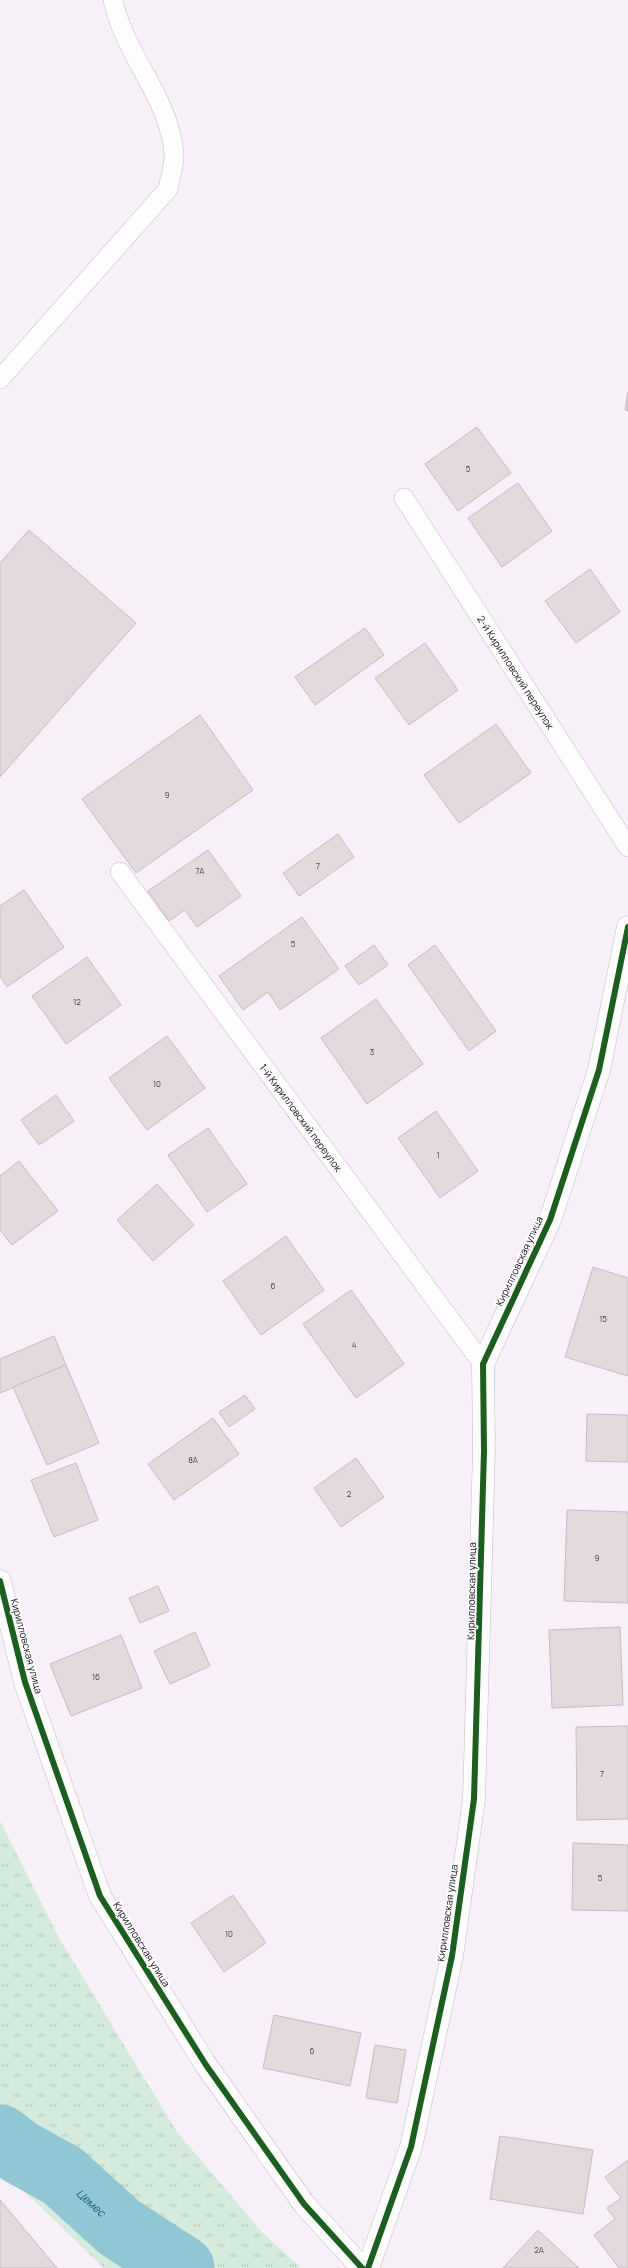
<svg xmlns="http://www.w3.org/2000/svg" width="628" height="2268" font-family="Manrope,sans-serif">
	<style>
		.grass { fill: url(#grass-tufts) }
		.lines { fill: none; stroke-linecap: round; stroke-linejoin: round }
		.river { stroke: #91c6d4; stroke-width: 65 }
		.building { fill: #e2dadc; stroke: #c5bdc0 }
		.service-casing { stroke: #c0bac0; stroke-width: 20 }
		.minor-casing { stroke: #c0bac0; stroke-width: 23 }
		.service { stroke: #fefdfe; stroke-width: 19 }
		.minor { stroke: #fefdfe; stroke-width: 22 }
		.cycleway-casing { stroke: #fff; stroke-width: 8 }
		.cycleway { stroke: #1b5e20; stroke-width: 6 }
		.labels { text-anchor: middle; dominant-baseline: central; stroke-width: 3.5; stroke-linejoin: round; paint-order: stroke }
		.number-label { font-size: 8px; fill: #474145 }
		.street-label { font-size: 10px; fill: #100b10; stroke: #fff }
		.water-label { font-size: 11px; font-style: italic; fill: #185a67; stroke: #fff }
	</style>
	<defs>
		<pattern id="grass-tufts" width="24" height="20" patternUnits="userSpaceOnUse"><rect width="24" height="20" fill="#d5ebde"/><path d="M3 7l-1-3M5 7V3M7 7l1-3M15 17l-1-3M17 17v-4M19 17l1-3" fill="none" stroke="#b6c8bd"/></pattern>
	</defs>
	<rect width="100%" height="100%" fill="#f8f0f8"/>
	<!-- grass -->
	<path class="grass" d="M0,1821L58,1936L177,2132L261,2231L301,2268H104L5,2173L0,2171Z"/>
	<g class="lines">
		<!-- river -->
		<path class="river" id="s1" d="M0,2137L18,2151L63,2176L119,2227L182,2268"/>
	</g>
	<!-- building -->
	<g class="building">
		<path d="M628,392V411L625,410Z"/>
		<path d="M477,427L511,473L458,511L425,464Z"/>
		<path d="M518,483L552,531L502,567L468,518Z"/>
		<path d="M29,530L136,623L0,777V563Z"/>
		<path d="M590,569L620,612L576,643L545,601Z"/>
		<path d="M365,628L384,655L315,705L295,677Z"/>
		<path d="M425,643L458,690L409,725L375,678Z"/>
		<path d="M200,715L253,790L136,873L82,799Z"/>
		<path d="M496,724L531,773L459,823L424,775Z"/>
		<path d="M338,834L354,857L299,896L283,873Z"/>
		<path d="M208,850L241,896L197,927L185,910L169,921L148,891Z"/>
		<path d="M24,890L64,947L7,987L0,976V906Z"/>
		<path d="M302,917L339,969L280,1010L268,992L243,1010L219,976Z"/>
		<path d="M374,945L388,965L359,985L345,966Z"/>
		<path d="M435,945L496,1031L469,1051L408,965Z"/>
		<path d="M87,957L121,1005L66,1044L32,996Z"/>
		<path d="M376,999L423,1064L367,1104L321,1038Z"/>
		<path d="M167,1036L205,1088L147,1130L109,1078Z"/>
		<path d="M56,1095L74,1121L39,1145L21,1120Z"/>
		<path d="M436,1111L478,1171L440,1198L398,1138Z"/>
		<path d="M208,1128L247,1184L207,1212L168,1155Z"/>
		<path d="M19,1161L58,1211L12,1245L0,1230V1176Z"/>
		<path d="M157,1184L194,1225L153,1261L117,1220Z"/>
		<path d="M286,1236L324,1290L261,1335L223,1281Z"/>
		<path d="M593,1267L628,1278V1376L565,1357Z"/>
		<path d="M351,1290L404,1364L356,1398L303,1324Z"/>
		<path d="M54,1336L66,1365L0,1393V1359Z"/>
		<path d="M66,1365L99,1443L47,1465L13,1387Z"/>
		<path d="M245,1395L255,1409L229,1427L219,1412Z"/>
		<path d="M587,1414L628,1415V1462L586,1461Z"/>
		<path d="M213,1418L239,1454L174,1500L148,1464Z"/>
		<path d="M356,1458L384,1497L341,1527L314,1488Z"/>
		<path d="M76,1463L98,1520L54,1537L31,1480Z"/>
		<path d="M567,1510L628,1512V1603L564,1601Z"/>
		<path d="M158,1586L169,1611L140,1623L129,1598Z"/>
		<path d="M620,1627L623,1705L552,1708L549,1630Z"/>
		<path d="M195,1632L210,1666L170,1684L154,1651Z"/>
		<path d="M121,1635L142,1688L71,1716L50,1664Z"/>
		<path d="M628,1726V1819L577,1820L576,1727Z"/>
		<path d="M573,1843L628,1845V1911L572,1910Z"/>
		<path d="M233,1895L266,1943L224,1972L191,1923Z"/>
		<path d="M274,2015L361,2033L350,2086L263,2068Z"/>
		<path d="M375,2045L406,2050L397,2103L366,2098Z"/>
		<path d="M500,2136L593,2150L583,2214L490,2199Z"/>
		<path d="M628,2160V2268H619L594,2235L615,2219L607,2208L621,2198L605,2177Z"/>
		<path d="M0,2200L57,2268H0Z"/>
		<path d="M538,2230L579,2268H503Z"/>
	</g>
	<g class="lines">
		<defs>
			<g id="service">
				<path d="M0,379L168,189C170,178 175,163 174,153C169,97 124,54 113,0"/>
				<path id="s2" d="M404,498L628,847"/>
				<path id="s3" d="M120,872L483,1364"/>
			</g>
			<g id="minor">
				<path d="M0,1581L25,1682L100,1896L206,2065L304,2204L362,2268"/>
				<path d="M368,2268L411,2147L452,1956L474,1799L484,1451L483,1364L550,1220L599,1070L628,927"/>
			</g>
		</defs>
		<!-- service casing -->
		<use href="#service" class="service-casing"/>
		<!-- minor casing -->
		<use href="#minor" class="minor-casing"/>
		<!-- service -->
		<use href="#service" class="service"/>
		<!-- minor -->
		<use href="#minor" class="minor"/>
		<defs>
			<g id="cycleway">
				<path d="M0,1581L25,1682L100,1896L206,2065L304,2204L362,2268"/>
				<path d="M368,2268L411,2147L452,1956L474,1799L484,1451L483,1364L550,1220L599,1070L628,927"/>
			</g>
		</defs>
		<!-- cycleway casing -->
		<use href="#cycleway" class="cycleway-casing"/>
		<!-- cycleway -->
		<use href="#cycleway" class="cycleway"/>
	</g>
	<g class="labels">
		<!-- number labels -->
		<g class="number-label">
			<text x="468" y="468">5</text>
			<text x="167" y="794">9</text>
			<text x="318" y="865">7</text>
			<text x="200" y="870">7А</text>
			<text x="293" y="943">5</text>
			<text x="77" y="1001">12</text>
			<text x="372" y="1051">3</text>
			<text x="157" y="1083">10</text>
			<text x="438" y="1154">1</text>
			<text x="273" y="1285">6</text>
			<text x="603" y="1318">15</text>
			<text x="354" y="1344">4</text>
			<text x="193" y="1459">8А</text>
			<text x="349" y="1493">2</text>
			<text x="597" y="1557">9</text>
			<text x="96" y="1676">16</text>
			<text x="602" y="1773">7</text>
			<text x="600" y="1877">5</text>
			<text x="229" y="1933">10</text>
			<text x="312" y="2050">6</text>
			<text x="539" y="2249">2А</text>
		</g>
		<!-- street labels -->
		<g class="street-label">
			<text stroke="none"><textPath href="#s2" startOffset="207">2-й Кирилловский переулок</textPath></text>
			<text stroke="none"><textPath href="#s3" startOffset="305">1-й Кирилловский переулок</textPath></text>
			<text transform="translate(519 1261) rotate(-65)">Кирилловская улица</text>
			<text transform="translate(471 1591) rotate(-89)">Кирилловская улица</text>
			<text transform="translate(27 1646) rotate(75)">Кирилловская улица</text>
			<text transform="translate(447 1913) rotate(-82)">Кирилловская улица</text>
			<text transform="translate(142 1944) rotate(58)">Кирилловская улица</text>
		</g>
		<!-- water labels -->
		<g class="water-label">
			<text stroke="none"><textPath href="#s1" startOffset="113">Цемес</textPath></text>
		</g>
	</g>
</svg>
